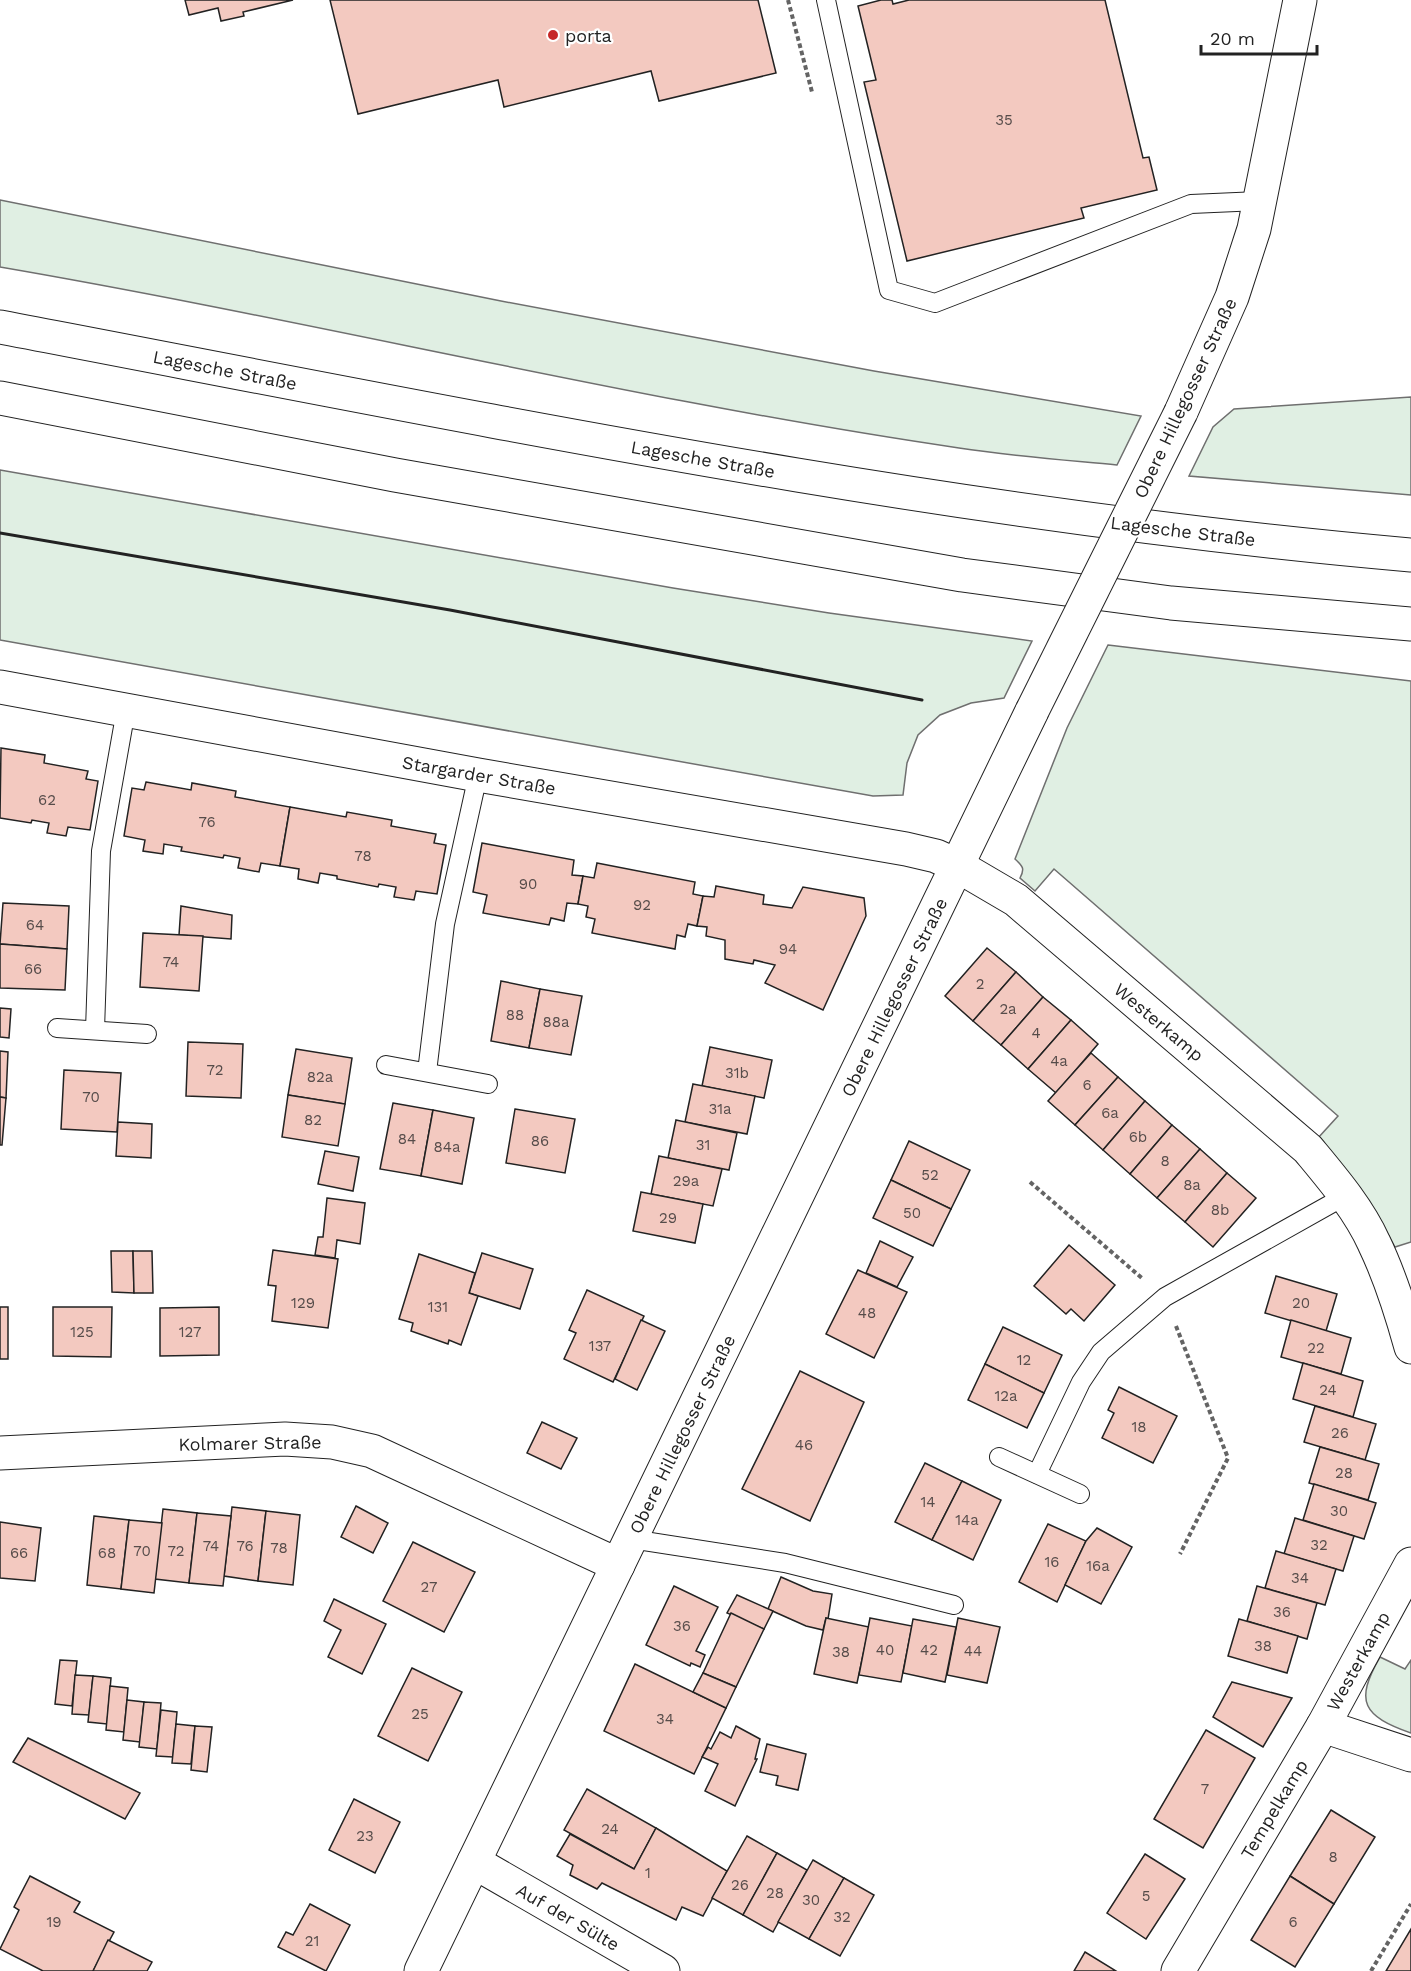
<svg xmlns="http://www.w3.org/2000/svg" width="1411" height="1971" font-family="'Work Sans',sans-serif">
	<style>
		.green { fill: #e0efe3; stroke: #6f6f6f; stroke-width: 1.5 }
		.building { fill: #f3c9c0; stroke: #222; stroke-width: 1.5 }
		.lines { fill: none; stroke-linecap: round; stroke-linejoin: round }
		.service-casing { stroke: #222; stroke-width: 20 }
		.minor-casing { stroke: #222; stroke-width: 35 }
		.trunk-casing { stroke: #222; stroke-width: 35 }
		.path { stroke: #646464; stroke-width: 4; stroke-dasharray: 4.5 3; stroke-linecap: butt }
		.service { stroke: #fff; stroke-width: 18 }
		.minor { stroke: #fff; stroke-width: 33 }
		.trunk { stroke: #fff; stroke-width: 33 }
		.minor-bridge-casing { stroke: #222; stroke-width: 35; stroke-linecap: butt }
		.minor-bridge { stroke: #fff; stroke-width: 33 }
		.wall { stroke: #222; stroke-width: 3 }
		.poi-dot { fill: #c62828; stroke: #fff; stroke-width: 2 }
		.labels { text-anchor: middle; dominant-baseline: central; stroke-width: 4.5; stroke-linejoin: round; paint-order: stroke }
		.number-label { font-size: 15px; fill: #564c4a }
		.poi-label { font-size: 18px; fill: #222; stroke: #fff; text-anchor: start }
		.street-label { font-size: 18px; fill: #222; stroke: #fff }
	</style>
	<rect width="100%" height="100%" fill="#fff"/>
	<!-- green -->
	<g class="green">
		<path d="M0,200L501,301L874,371L1141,416L1117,465C1065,460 1011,456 959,448C637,401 320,322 0,267Z"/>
		<path d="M1411,397V495L1189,476L1213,427L1234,409Z"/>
		<path d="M0,470L673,588L829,613L1032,641L1004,698L971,703L940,715L918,735L907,763L903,795L873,796L0,640Z"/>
		<path d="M1108,645L1411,681V1242L1395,1247C1373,1208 1350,1170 1318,1138L1338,1116L1054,869L1035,891L1020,878C1025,869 1023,866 1015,859L1067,728Z"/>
		<path d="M1380,1657L1405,1669L1411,1660V1733C1363,1716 1354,1702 1380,1657Z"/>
	</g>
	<!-- building -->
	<g class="building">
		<path d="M185,0H293L243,12L244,16L221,21L218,8L189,15Z"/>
		<path d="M330,0H758L776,73L659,101L651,71L504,107L498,80L358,114Z"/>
		<path d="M881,0H892L893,4L909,0H1105L1143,158L1149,157L1157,190L1081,208L1084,218L907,261L864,82L876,80L858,6Z"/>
		<path d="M1,748L45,755L44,763L88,771L86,779L98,781L90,830L68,827L66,836L47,833L49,823L32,820L31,823L0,818Z"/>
		<path d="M146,782L191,790L192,783L236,791L235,797L290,807L280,866L261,863L259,872L238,868L240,858L224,855L223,858L181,851L182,847L164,844L163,854L143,851L145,840L124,836L132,788L144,790Z"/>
		<path d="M290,807L346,817L347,812L392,820L391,826L436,834L434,843L446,845L437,894L416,891L414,900L394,897L396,887L379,884L378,887L337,879V876L320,873L318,883L298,879L299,869L280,866Z"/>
		<path d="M482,843L574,860L572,875L583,876L578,904L567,903L564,921L551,918L549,925L483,913L487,895L473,892Z"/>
		<path d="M597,863L695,882L693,894L703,896L697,926L688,924L685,937L677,935L675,949L592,933L595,919L586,917L588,906L578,904L583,876L594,878Z"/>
		<path d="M716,886L764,895L763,904L792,908L803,887L864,898L866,916L823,1010L765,983L775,965L754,960L753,964L725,959V940L706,936L707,927L697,926L703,896L714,897Z"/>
		<path d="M3,903L69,906L67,949L0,944Z"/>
		<path d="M181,906L232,915L231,939L179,935Z"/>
		<path d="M143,933L203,936L199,991L140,987Z"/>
		<path d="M0,944L67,949L65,990L0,988Z"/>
		<path d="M987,948L1016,972L973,1021L945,996Z"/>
		<path d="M1016,972L1043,997L1001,1045L973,1021Z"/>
		<path d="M501,981L540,989L529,1048L491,1041Z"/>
		<path d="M540,989L582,996L571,1055L529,1048Z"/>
		<path d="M1043,997L1071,1020L1028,1069L1001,1045Z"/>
		<path d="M0,1008L11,1009L9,1038L0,1037Z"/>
		<path d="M1071,1020L1098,1044L1056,1093L1028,1069Z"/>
		<path d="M188,1042L243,1044L241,1098L186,1096Z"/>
		<path d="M710,1047L772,1060L764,1098L702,1086Z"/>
		<path d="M296,1049L352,1058L345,1104L288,1095Z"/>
		<path d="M0,1051L8,1052L6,1098L0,1097Z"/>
		<path d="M1091,1053L1118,1077L1075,1125L1048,1101Z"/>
		<path d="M64,1070L121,1073L117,1132L61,1129Z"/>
		<path d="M1118,1077L1145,1101L1103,1150L1075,1125Z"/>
		<path d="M693,1084L755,1096L747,1134L685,1122Z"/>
		<path d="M288,1095L345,1104L338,1146L282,1137Z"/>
		<path d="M0,1097L6,1098L2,1145H0Z"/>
		<path d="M1145,1101L1172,1125L1130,1174L1103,1150Z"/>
		<path d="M393,1103L433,1110L421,1176L380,1169Z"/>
		<path d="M515,1109L575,1119L565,1173L506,1163Z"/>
		<path d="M433,1110L474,1118L462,1184L421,1176Z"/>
		<path d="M676,1120L737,1133L729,1170L668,1158Z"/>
		<path d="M118,1122L152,1124L151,1158L116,1156Z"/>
		<path d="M1172,1125L1200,1149L1157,1198L1130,1174Z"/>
		<path d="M909,1141L970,1170L951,1209L891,1180Z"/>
		<path d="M1200,1149L1227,1173L1185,1222L1157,1198Z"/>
		<path d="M325,1151L359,1157L353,1191L318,1184Z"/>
		<path d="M659,1156L722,1169L713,1206L651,1194Z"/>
		<path d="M1227,1173L1256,1198L1213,1247L1185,1222Z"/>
		<path d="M891,1180L951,1209L933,1246L873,1218Z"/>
		<path d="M641,1192L703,1204L695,1243L633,1231Z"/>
		<path d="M327,1198L365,1203L360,1244L337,1240L335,1258L315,1255L318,1237H323Z"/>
		<path d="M880,1241L913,1257L897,1287L866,1273Z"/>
		<path d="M1069,1245L1115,1285L1084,1321L1071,1309L1066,1314L1034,1286Z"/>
		<path d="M273,1250L338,1259L328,1328L272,1321L276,1286L268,1285Z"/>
		<path d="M111,1251H133L134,1293L112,1292Z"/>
		<path d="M133,1251H152L153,1293H134Z"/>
		<path d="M482,1253L533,1269L520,1309L469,1293Z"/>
		<path d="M419,1254L475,1273L469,1293L478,1296L461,1345L449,1340L448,1344L411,1331L413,1323L399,1319Z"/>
		<path d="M858,1270L907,1292L874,1358L826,1334Z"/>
		<path d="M1276,1276L1337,1294L1326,1331L1265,1313Z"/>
		<path d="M587,1290L644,1316L613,1382L564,1359L576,1333L569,1330Z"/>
		<rect x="0" y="1307" width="8" height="52"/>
		<path d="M53,1307H112L111,1357L53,1356Z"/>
		<path d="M219,1307V1355L160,1356V1308Z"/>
		<path d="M641,1320L665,1331L637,1390L615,1379Z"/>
		<path d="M1291,1320L1351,1338L1341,1374L1281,1357Z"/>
		<path d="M1003,1327L1062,1355L1044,1393L985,1364Z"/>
		<path d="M1303,1363L1363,1381L1353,1417L1293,1399Z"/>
		<path d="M985,1364L1044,1393L1027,1428L968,1400Z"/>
		<path d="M800,1371L864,1402L810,1521L742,1489Z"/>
		<path d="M1119,1387L1177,1416L1153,1463L1102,1438L1114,1413L1108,1410Z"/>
		<path d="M1315,1406L1376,1424L1365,1460L1304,1442Z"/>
		<path d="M542,1422L577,1438L561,1469L527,1453Z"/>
		<path d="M1320,1447L1379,1464L1368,1500L1309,1483Z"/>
		<path d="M925,1463L962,1481L932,1540L895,1522Z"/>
		<path d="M962,1481L1001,1500L973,1560L932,1540Z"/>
		<path d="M1314,1484L1376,1503L1364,1539L1303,1520Z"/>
		<path d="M356,1506L388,1523L373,1553L341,1537Z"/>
		<path d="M232,1507L266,1511L258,1581L224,1576Z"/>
		<path d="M163,1509L197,1513L189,1583L155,1579Z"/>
		<path d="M266,1511L300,1515L293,1585L258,1581Z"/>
		<path d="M197,1513L231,1516L223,1586L189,1583Z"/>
		<path d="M94,1516L129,1520L121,1589L87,1585Z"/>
		<path d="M1295,1518L1354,1536L1343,1571L1284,1554Z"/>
		<path d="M129,1520L162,1523L154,1593L121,1589Z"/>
		<path d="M0,1522L41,1528L35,1581L0,1578Z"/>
		<path d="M1048,1524L1086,1541L1057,1602L1019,1582Z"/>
		<path d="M1097,1528L1132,1547L1101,1604L1065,1585L1086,1541Z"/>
		<path d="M413,1542L475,1572L444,1632L383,1601Z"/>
		<path d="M1276,1551L1336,1569L1325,1605L1265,1588Z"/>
		<path d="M781,1577L813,1591L832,1594L828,1619L826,1618L823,1630L806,1626L768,1609Z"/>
		<path d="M674,1586L718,1607L696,1651L705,1655L700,1667L691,1663L690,1666L646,1645Z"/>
		<path d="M1257,1586L1317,1603L1307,1639L1247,1621Z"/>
		<path d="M737,1595L773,1611L764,1629L727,1613Z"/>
		<path d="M334,1599L386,1624L362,1674L328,1657L341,1630L324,1621Z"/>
		<path d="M731,1613L764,1629L736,1687L703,1673Z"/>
		<path d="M826,1618L869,1627L857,1683L814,1674Z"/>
		<path d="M870,1618L912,1626L901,1682L859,1675Z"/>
		<path d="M958,1618L1000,1627L987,1683L947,1675Z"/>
		<path d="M913,1619L956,1627L945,1682L903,1673Z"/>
		<path d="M1239,1619L1298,1636L1287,1673L1228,1656Z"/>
		<path d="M60,1660L77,1661L72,1706L55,1704Z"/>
		<path d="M635,1664L726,1708L694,1774L604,1731Z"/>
		<path d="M412,1668L462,1692L428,1761L378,1736Z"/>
		<path d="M703,1673L736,1687L726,1708L693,1692Z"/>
		<path d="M75,1675L93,1676L89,1715L72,1714Z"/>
		<path d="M93,1676L111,1678L107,1724L88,1722Z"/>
		<path d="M1232,1682L1292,1698L1263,1747L1213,1717Z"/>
		<path d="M110,1686L128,1688L124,1732L106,1730Z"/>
		<path d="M127,1700L144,1702L140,1742L123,1740Z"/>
		<path d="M144,1702L161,1703L157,1749L139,1747Z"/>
		<path d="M161,1710L177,1712L173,1757L156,1756Z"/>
		<path d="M176,1724L195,1726L191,1764L172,1763Z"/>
		<path d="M195,1726L212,1727L207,1772L191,1770Z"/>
		<path d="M736,1726L760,1739L755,1759H757L735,1806L705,1791L718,1764L702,1757L708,1747L711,1749L720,1732L731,1738Z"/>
		<path d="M1206,1730L1255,1758L1203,1848L1154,1819Z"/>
		<path d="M28,1738L140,1793L125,1819L13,1762Z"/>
		<path d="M767,1744L806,1754L798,1790L776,1785L778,1776L760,1772Z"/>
		<path d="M587,1789L656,1828L634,1869L564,1830Z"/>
		<path d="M354,1799L400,1822L375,1873L329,1850Z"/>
		<path d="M1331,1810L1375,1837L1334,1904L1290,1876Z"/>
		<path d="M656,1828L727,1871L703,1916L682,1907L676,1920L602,1883L597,1889L570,1875L573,1865L557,1856L570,1834L634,1869Z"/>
		<path d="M747,1836L777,1853L743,1915L712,1898Z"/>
		<path d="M777,1853L807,1870L773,1932L743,1915Z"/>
		<path d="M1145,1854L1185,1879L1146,1939L1107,1913Z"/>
		<path d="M813,1860L844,1878L809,1939L778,1922Z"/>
		<path d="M30,1876L80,1902L74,1912L114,1932L93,1971H43L0,1949L19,1910L14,1907Z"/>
		<path d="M1290,1876L1334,1904L1295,1967L1251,1940Z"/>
		<path d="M844,1878L874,1895L840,1956L809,1939Z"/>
		<path d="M310,1904L350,1925L326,1971L278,1947L286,1932L293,1935Z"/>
		<path d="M1411,1929V1971H1386Z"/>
		<path d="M108,1940L152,1962L147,1971H93Z"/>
		<path d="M1085,1952L1116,1971H1074Z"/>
	</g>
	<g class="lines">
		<defs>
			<g id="service">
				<path d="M826,0L889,290L935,303L1191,204L1259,201"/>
				<path d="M57,1028L147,1034"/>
				<path d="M95,1030L101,851L126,710"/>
				<path d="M386,1065L488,1084"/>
				<path d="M427,1072L445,924L478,775"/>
				<path d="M999,1457L1080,1494"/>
				<path d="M1037,1474L1081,1382L1101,1352L1165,1297L1345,1196"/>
				<path d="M631,1539L785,1563L954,1605"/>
			</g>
			<g id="minor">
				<path d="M1181,412L1232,297L1254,229L1300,0"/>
				<path d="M0,687L478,775L906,849L936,856L958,866L1016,900L1308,1149C1332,1178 1358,1208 1374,1243C1390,1276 1401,1311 1411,1347"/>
				<path d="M0,1453L285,1439L332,1442L372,1451L618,1565"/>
				<path d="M1323,1726L1411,1755"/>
				<path d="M474,1862L663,1971"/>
				<path d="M421,1971L1032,711"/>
				<path d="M1178,1971L1323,1726L1411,1564"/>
			</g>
			<g id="trunk">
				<path d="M0,327C468,416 936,514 1411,555"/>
				<path d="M0,398L395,475L962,575L1171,603L1411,624"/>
			</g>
		</defs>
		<!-- service casing -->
		<use href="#service" class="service-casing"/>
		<!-- minor casing -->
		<use href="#minor" class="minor-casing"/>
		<!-- trunk casing -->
		<use href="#trunk" class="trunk-casing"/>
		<!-- path -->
		<g class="path">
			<path d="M788,0L812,92"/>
			<path d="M1030,1182L1143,1279"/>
			<path d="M1176,1326L1228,1458L1180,1554"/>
			<path d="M1371,1971L1411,1904"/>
		</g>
		<!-- service -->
		<use href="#service" class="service"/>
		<!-- minor -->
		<use href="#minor" class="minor"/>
		<!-- trunk -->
		<use href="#trunk" class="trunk"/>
		<defs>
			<path id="minor-bridge" d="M1032,711L1181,412"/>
		</defs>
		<!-- minor-bridge casing -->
		<use href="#minor-bridge" class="minor-bridge-casing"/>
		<!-- minor-bridge -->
		<use href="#minor-bridge" class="minor-bridge"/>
		<!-- wall -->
		<path class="wall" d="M0,533L450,610L922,700"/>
	</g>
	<!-- markers -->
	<circle class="poi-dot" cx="553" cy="35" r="6"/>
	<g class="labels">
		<!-- number labels -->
		<g class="number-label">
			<text x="1004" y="120">35</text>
			<text x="47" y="800">62</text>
			<text x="207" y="822">76</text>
			<text x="363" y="856">78</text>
			<text x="528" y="884">90</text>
			<text x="642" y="905">92</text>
			<text x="35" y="925">64</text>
			<text x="788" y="949">94</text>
			<text x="171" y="962">74</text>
			<text x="33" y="969">66</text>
			<text x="980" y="984">2</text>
			<text x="1008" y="1009">2a</text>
			<text x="515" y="1015">88</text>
			<text x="556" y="1022">88a</text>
			<text x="1036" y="1033">4</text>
			<text x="1059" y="1061">4a</text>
			<text x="215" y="1070">72</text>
			<text x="737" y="1073">31b</text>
			<text x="320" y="1077">82a</text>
			<text x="1087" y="1085">6</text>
			<text x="91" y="1097">70</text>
			<text x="720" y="1109">31a</text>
			<text x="1110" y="1113">6a</text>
			<text x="313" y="1120">82</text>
			<text x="1138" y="1137">6b</text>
			<text x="407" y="1139">84</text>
			<text x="540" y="1141">86</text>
			<text x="703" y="1145">31</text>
			<text x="447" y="1147">84a</text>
			<text x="1165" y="1161">8</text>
			<text x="930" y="1175">52</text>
			<text x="686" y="1181">29a</text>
			<text x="1192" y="1185">8a</text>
			<text x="1220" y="1210">8b</text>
			<text x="912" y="1213">50</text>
			<text x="668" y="1218">29</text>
			<text x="303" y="1303">129</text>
			<text x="1301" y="1303">20</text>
			<text x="438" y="1307">131</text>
			<text x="867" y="1313">48</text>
			<text x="82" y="1332">125</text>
			<text x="190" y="1332">127</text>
			<text x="600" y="1346">137</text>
			<text x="1316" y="1348">22</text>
			<text x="1024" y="1360">12</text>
			<text x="1328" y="1390">24</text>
			<text x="1006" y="1396">12a</text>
			<text x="1139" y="1427">18</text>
			<text x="1340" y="1433">26</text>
			<text x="804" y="1445">46</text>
			<text x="1344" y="1473">28</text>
			<text x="928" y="1502">14</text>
			<text x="1339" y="1511">30</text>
			<text x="967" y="1520">14a</text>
			<text x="1319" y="1545">32</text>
			<text x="211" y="1546">74</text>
			<text x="245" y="1546">76</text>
			<text x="279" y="1548">78</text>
			<text x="142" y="1551">70</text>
			<text x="176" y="1551">72</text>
			<text x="19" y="1553">66</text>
			<text x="107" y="1553">68</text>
			<text x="1052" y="1562">16</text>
			<text x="1098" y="1566">16a</text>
			<text x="1300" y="1578">34</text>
			<text x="429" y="1587">27</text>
			<text x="1282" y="1612">36</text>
			<text x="682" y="1626">36</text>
			<text x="1263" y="1646">38</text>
			<text x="885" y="1650">40</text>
			<text x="929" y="1650">42</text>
			<text x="973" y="1651">44</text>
			<text x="841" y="1652">38</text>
			<text x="420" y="1714">25</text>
			<text x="665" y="1719">34</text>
			<text x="1205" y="1789">7</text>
			<text x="610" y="1829">24</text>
			<text x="365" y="1836">23</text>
			<text x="1333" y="1857">8</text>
			<text x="648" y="1873">1</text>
			<text x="740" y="1885">26</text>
			<text x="775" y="1893">28</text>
			<text x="1146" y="1896">5</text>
			<text x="811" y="1900">30</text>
			<text x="842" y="1917">32</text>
			<text x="54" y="1922">19</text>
			<text x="1293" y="1922">6</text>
			<text x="312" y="1941">21</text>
		</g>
		<!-- poi labels -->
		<g class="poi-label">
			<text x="565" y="35">porta</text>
		</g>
		<!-- street labels -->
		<g class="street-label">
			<text transform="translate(225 370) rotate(11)">Lagesche Straße</text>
			<text transform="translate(1185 398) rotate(-65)">Obere Hillegosser Straße</text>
			<text transform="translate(703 459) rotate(10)">Lagesche Straße</text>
			<text transform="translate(1183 531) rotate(7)">Lagesche Straße</text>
			<text transform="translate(479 775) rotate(10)">Stargarder Straße</text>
			<text transform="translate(894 997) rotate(-64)">Obere Hillegosser Straße</text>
			<text transform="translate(1159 1022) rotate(40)">Westerkamp</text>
			<text transform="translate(682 1434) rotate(-64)">Obere Hillegosser Straße</text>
			<text transform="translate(250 1443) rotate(-1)">Kolmarer Straße</text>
			<text transform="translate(1358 1661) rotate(-61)">Westerkamp</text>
			<text transform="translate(1274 1809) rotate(-59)">Tempelkamp</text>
			<text transform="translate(568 1917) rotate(30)">Auf der Sülte</text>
		</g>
	</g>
	<!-- scale -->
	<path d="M1201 45v9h116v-9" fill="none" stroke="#222222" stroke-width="3"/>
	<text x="1210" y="45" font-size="18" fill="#222222" stroke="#ffffff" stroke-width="4.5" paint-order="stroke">20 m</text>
</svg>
